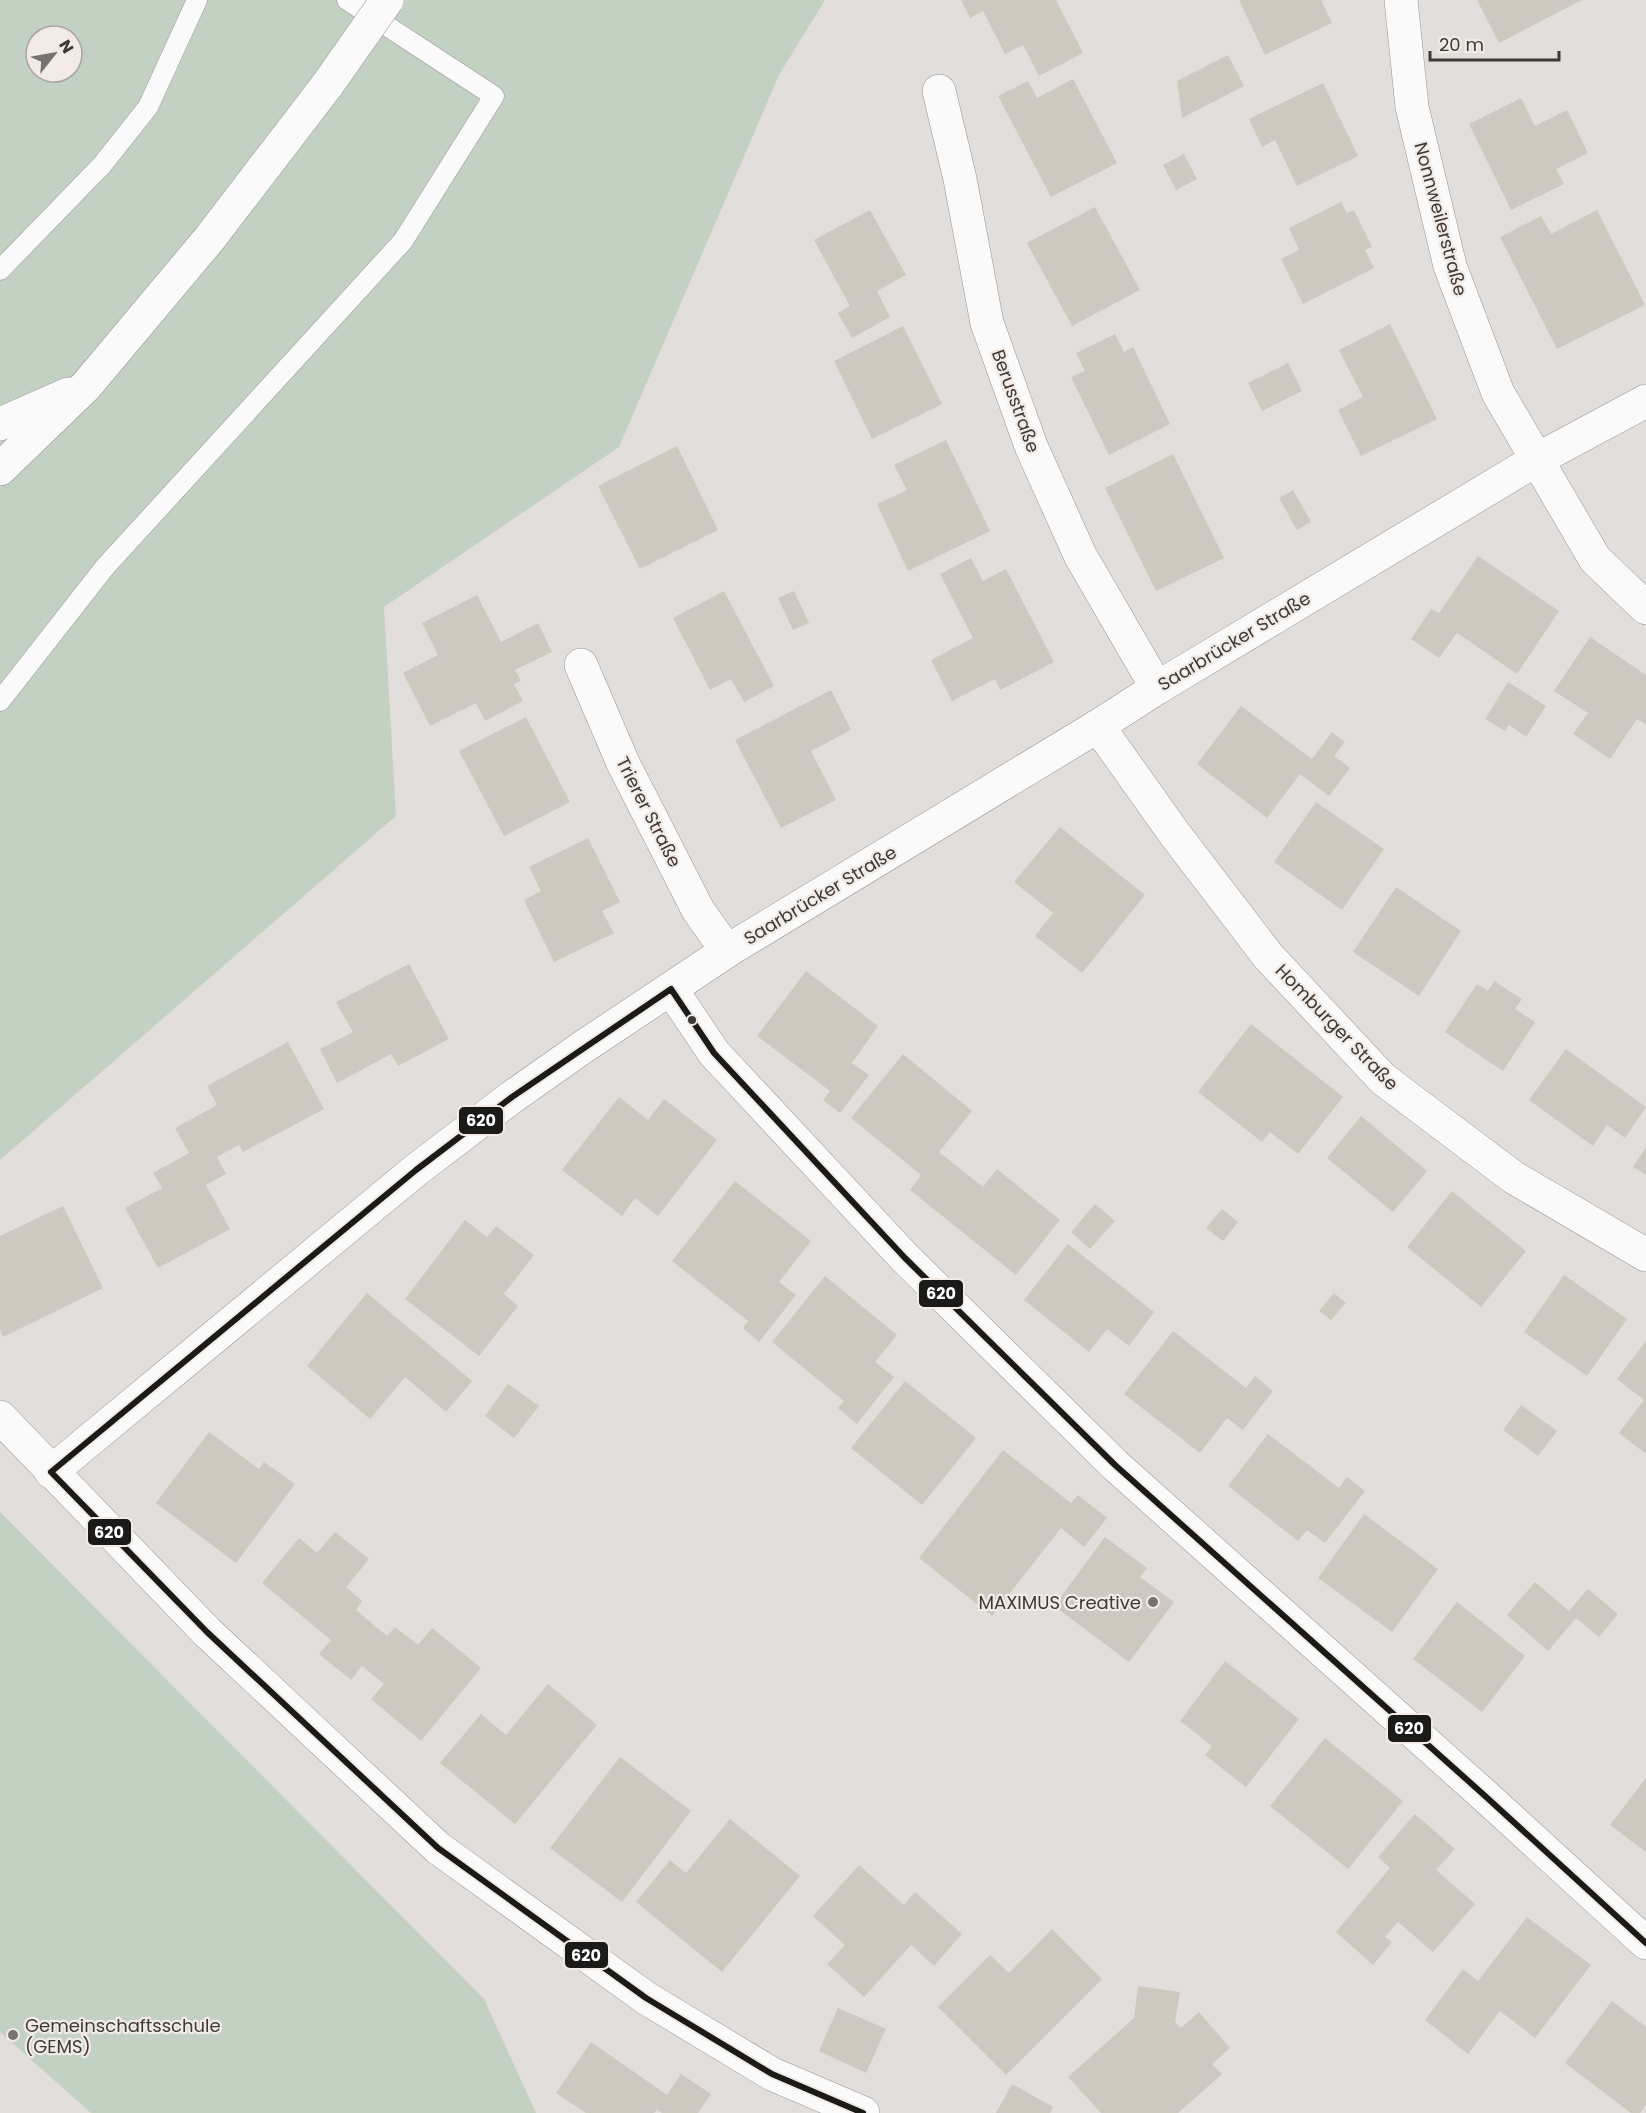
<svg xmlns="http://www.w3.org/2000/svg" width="1646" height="2113" font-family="Poppins,sans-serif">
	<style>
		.green { fill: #c3d1c3; fill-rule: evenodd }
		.building { fill: #cfc8c1 }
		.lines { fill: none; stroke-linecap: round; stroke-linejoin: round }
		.lane-casing { stroke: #989594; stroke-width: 21 }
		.street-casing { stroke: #989594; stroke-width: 34 }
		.highway-casing { stroke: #989594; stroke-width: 34 }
		.lane { stroke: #fbfafa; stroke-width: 20 }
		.street { stroke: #fbfafa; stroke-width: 33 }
		.highway { stroke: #fbfafa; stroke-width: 33 }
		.highway-bridge-casing { stroke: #989594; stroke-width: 34; stroke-linecap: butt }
		.highway-bridge { stroke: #fbfafa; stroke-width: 33 }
		.bus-1-casing { stroke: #f2ebe5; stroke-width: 10 }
		.bus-1 { stroke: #1a1a18; stroke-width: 6 }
		.bus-dot { fill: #3c3937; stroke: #f2ebe5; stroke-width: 2 }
		.poi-dot { fill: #767370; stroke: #f2ebe5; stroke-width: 2 }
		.labels { text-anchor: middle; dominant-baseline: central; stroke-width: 4.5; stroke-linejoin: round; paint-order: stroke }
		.street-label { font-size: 18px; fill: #3c3937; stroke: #f2ebe5 }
		.poi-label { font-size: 18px; fill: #3c3937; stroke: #f2ebe5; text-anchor: end }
		.line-badge { stroke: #f2ebe5; stroke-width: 2 }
		.badge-label { font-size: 16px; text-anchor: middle; font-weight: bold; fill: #fff }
	</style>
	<rect width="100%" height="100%" fill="#e2dedb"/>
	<!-- green -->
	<g class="green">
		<path d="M0,0H825L779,75L619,447L384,607L396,816L0,1160ZM36,36H72V72H36Z"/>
		<path d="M0,1512L484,1999L536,2113H91L0,2032Z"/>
	</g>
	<!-- building -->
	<g class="building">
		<path d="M961,0H1056L1083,53L1039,76L1023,45L1005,54L983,11L970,18Z"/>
		<path d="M1239,0H1321L1332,23L1265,55Z"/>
		<path d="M1477,0H1582L1499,43Z"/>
		<path d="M1228,55L1244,86L1182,118L1177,81Z"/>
		<path d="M1073,79L1117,163L1051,197L998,96L1028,81L1037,98Z"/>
		<path d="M1323,83L1358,156L1297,186L1275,140L1262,147L1249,119Z"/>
		<path d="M1521,98L1535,126L1567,110L1588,153L1556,169L1564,184L1511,210L1469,124Z"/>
		<path d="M1184,154L1197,179L1176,190L1163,165Z"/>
		<path d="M1341,202L1347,213L1354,210L1372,247L1365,250L1374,268L1303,304L1281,259L1299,250L1289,228Z"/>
		<path d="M1095,207L1140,290L1072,326L1027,243Z"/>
		<path d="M870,210L906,275L877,291L890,317L852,338L838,313L850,306L814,240Z"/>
		<path d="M1597,210L1645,305L1557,349L1500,237L1541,216L1551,234Z"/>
		<path d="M1390,324L1437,419L1361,456L1338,410L1363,397L1339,350Z"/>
		<path d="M903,326L942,404L872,439L834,361Z"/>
		<path d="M1115,334L1124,352L1133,347L1170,424L1109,455L1071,377L1085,371L1076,353Z"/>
		<path d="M1288,363L1302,391L1262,411L1248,383Z"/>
		<path d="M946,440L990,531L908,571L877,504L907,490L894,465Z"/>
		<path d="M677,446L718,530L640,569L598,486Z"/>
		<path d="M1173,454L1224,558L1156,591L1105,488Z"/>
		<path d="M1293,490L1311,522L1297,530L1279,498Z"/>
		<path d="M1478,556L1559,611L1517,674L1457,633L1439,658L1411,639L1431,609L1439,613Z"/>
		<path d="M971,558L983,581L1006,569L1054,662L1000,690L995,679L952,701L931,660L973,638L940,574Z"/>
		<path d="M724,591L774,686L744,702L731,679L710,690L673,618Z"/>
		<path d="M794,591L809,623L793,630L778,598Z"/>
		<path d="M477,595L501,642L538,623L552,652L515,670L521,681L514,684L523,701L485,721L476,703L430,726L403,673L438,655L422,623Z"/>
		<path d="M1590,637L1646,675V725L1637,719L1610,759L1573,734L1588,713L1554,691Z"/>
		<path d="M1508,682L1546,706L1526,737L1509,725L1505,731L1485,719Z"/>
		<path d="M831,690L851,730L811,751L836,800L781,828L735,740Z"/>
		<path d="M1241,706L1312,759L1332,732L1345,742L1334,756L1350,768L1329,796L1300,774L1267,818L1197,764Z"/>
		<path d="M526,717L570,802L504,836L459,751Z"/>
		<path d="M1316,802L1384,849L1342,910L1274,862Z"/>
		<path d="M1060,827L1145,895L1082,973L1035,936L1053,913L1014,882Z"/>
		<path d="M588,838L620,902L602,911L614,933L554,962L524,900L541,891L529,867Z"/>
		<path d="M1396,887L1461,931L1419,996L1353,952Z"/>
		<path d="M409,964L449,1039L398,1066L391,1054L337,1083L320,1049L353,1032L336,1002Z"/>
		<path d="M806,971L878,1026L852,1063L869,1075L840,1113L823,1100L830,1091L757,1036Z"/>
		<path d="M1494,981L1522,999L1515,1009L1535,1022L1503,1071L1445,1032L1477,984L1488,991Z"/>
		<path d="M1251,1024L1343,1097L1298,1154L1270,1132L1262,1142L1198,1092Z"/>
		<path d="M288,1042L324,1109L243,1152L239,1145L217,1157L226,1174L206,1185L230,1229L158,1268L125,1208L162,1188L153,1173L189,1153L175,1128L217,1105L207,1086Z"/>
		<path d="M1566,1049L1646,1107L1625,1138L1607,1125L1593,1146L1529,1100Z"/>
		<path d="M903,1054L972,1111L939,1152L983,1187L997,1169L1060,1220L1016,1275L910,1190L921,1175L851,1118Z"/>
		<path d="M619,1097L648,1120L664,1099L717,1140L658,1216L635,1198L622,1216L562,1170Z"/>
		<path d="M1361,1116L1427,1171L1393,1212L1327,1158Z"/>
		<path d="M1646,1147V1175L1633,1167Z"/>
		<path d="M735,1181L811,1241L779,1282L796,1295L759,1342L743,1328L748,1321L672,1261Z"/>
		<path d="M1452,1191L1526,1251L1481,1307L1407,1247Z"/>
		<path d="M1095,1204L1115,1221L1090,1249L1071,1232Z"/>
		<path d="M63,1206L103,1288L3,1337L0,1330V1236Z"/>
		<path d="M1222,1209L1238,1222L1223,1241L1206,1228Z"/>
		<path d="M465,1220L487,1237L496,1226L534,1255L504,1294L518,1306L479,1356L405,1299Z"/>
		<path d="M1068,1244L1154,1312L1129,1346L1107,1329L1089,1352L1024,1300Z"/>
		<path d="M1564,1275L1627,1319L1587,1376L1524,1332Z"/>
		<path d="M825,1276L897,1335L875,1362L894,1377L857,1424L838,1408L844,1401L772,1342Z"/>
		<path d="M367,1293L472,1381L446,1412L405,1377L370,1419L307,1366Z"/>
		<path d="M1334,1293L1346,1303L1331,1320L1319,1311Z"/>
		<path d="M1173,1331L1246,1388L1255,1376L1273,1391L1243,1430L1227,1418L1200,1453L1124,1394Z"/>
		<path d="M1646,1341V1454L1619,1433L1644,1400L1617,1379Z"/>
		<path d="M905,1381L976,1438L922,1505L851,1448Z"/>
		<path d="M508,1384L539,1406L514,1438L485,1416Z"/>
		<path d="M1521,1405L1557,1431L1538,1456L1503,1430Z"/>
		<path d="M209,1432L259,1469L264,1462L295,1484L236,1563L156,1503Z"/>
		<path d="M1268,1434L1339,1488L1347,1477L1365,1491L1325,1543L1307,1530L1298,1541L1228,1486Z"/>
		<path d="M1003,1450L1071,1503L1078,1495L1107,1518L1084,1547L1061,1528L992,1616L919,1558Z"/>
		<path d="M1364,1514L1438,1569L1392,1632L1318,1578Z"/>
		<path d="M335,1532L369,1559L346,1587L362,1601L356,1610L387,1636L395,1627L418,1645L432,1628L481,1668L421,1741L371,1699L384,1684L362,1666L351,1680L319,1654L331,1640L262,1583L299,1538L317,1553Z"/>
		<path d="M1105,1537L1147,1568L1140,1577L1174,1602L1129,1662L1054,1606Z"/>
		<path d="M1535,1582L1569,1611L1588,1589L1618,1614L1599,1637L1576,1618L1548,1651L1507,1615Z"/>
		<path d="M1457,1602L1525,1656L1482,1712L1413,1659Z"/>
		<path d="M1225,1661L1299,1719L1246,1787L1205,1755L1212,1746L1180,1721Z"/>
		<path d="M548,1684L597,1725L515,1824L440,1763L481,1714L506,1735Z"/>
		<path d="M1325,1738L1403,1801L1348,1869L1270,1806Z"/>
		<path d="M620,1757L691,1811L622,1902L550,1848Z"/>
		<path d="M1646,1778V1852L1610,1825Z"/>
		<path d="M1415,1814L1455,1849L1436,1870L1475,1904L1433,1952L1398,1922L1385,1937L1392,1942L1373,1965L1336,1932L1390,1868L1378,1857Z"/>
		<path d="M730,1819L800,1876L722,1972L636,1902L670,1860L686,1873Z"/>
		<path d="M859,1865L904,1905L915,1892L962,1934L934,1966L911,1945L864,1997L827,1964L845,1945L813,1916Z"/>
		<path d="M1527,1917L1591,1965L1535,2038L1500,2011L1468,2054L1425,2020L1463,1969L1478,1981Z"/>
		<path d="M1052,1929L1102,1979L1006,2075L938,2007L990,1955L1009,1973Z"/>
		<path d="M1138,1986L1180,1992L1175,2022L1181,2028L1199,2012L1230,2048L1212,2064L1222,2074L1178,2113H1101L1068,2077L1134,2018Z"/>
		<path d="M1612,2001L1646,2027V2105L1640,2113H1631L1565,2063Z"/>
		<path d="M838,2008L886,2029L866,2073L819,2051Z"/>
		<path d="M591,2042L667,2095L681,2074L711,2094L698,2113H662L657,2109L654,2113H586L556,2093Z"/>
		<path d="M1012,2084L1053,2107L1050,2113H996Z"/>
	</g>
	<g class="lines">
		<defs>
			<g id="lane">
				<path d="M0,270L102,165L148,107L197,0"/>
				<path d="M0,701L105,567L403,241L494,96L347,0"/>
			</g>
			<g id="street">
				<path d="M1401,0L1412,107L1450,266L1498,393L1595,559L1646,608"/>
				<path d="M939,91L960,179L987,323L1031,446L1080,555L1157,688"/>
				<path d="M581,665L623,763L698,910L727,951"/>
				<path d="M1098,726L1174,833L1268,956L1383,1079L1513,1177L1646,1255"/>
				<path d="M671,989L714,1053L905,1258L1115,1465L1484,1795L1646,1943"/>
				<path d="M0,1417L207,1632L438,1848L646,1998L772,2074L863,2113"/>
				<path d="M51,1472L416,1170L512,1097L583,1047L727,951L1098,726L1157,688L1536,460L1646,401"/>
			</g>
			<g id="highway">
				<path d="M0,424L68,394"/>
				<path d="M0,469L86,386L210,238L328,84"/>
			</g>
		</defs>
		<!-- lane casing -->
		<use href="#lane" class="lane-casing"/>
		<!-- street casing -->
		<use href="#street" class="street-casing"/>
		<!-- highway casing -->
		<use href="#highway" class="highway-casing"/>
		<!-- lane -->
		<use href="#lane" class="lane"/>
		<!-- street -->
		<use href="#street" class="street"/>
		<!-- highway -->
		<use href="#highway" class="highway"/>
		<defs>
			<path id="highway-bridge" d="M328,84L387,0"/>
		</defs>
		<!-- highway-bridge casing -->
		<use href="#highway-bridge" class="highway-bridge-casing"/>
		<!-- highway-bridge -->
		<use href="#highway-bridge" class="highway-bridge"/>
		<defs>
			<path id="bus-1" d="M863,2113L772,2074L646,1998L438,1848L207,1632L51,1472L416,1170L512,1097L671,989L714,1053L905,1258L1115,1465L1484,1795L1646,1943"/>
		</defs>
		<!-- bus-1 casing -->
		<use href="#bus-1" class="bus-1-casing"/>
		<!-- bus-1 -->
		<use href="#bus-1" class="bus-1"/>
	</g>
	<!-- markers -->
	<circle class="bus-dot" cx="692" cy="1020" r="5"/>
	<g class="poi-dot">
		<circle cx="1153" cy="1602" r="6"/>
		<circle cx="13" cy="2035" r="6"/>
	</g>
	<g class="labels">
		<!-- street labels -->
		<g class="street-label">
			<text transform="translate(1441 219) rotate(75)">Nonnweilerstraße</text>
			<text transform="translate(1016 401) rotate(70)">Berusstraße</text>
			<text transform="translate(1234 641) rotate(-31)">Saarbrücker Straße</text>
			<text transform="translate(649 812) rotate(63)">Trierer Straße</text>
			<text transform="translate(820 895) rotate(-31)">Saarbrücker Straße</text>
			<text transform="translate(1337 1027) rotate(46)">Homburger Straße</text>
		</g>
		<!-- poi labels -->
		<g class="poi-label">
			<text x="1141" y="1602">MAXIMUS Creative</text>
			<text x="25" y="2025" text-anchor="start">Gemeinschaftsschule<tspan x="25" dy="21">(GEMS)</tspan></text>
		</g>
	</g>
	<g class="line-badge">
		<rect x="458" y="1106" width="46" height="29" rx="6" fill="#1a1a18"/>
		<rect x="918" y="1279" width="46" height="29" rx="6" fill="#1a1a18"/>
		<rect x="87" y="1518" width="45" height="28" rx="6" fill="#1a1a18"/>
		<rect x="1387" y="1714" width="45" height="29" rx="6" fill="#1a1a18"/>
		<rect x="564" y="1941" width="45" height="28" rx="6" fill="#1a1a18"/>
	</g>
	<g class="badge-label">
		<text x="481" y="1126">620</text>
		<text x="941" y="1299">620</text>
		<text x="109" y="1538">620</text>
		<text x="1409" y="1734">620</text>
		<text x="586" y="1961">620</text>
	</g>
	<!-- north arrow -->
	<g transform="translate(54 54) rotate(59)"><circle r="28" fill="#f2ebe5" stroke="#a9a49f" stroke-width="1.5"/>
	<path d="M0-4.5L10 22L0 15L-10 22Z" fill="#767370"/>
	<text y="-9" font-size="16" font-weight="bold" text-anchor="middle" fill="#3c3937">N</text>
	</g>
	<!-- scale -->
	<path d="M1430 51v9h129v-9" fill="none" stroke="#3c3937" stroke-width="3"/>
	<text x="1439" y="51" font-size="18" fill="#3c3937" stroke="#f2ebe5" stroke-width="4.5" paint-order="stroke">20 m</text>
</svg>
